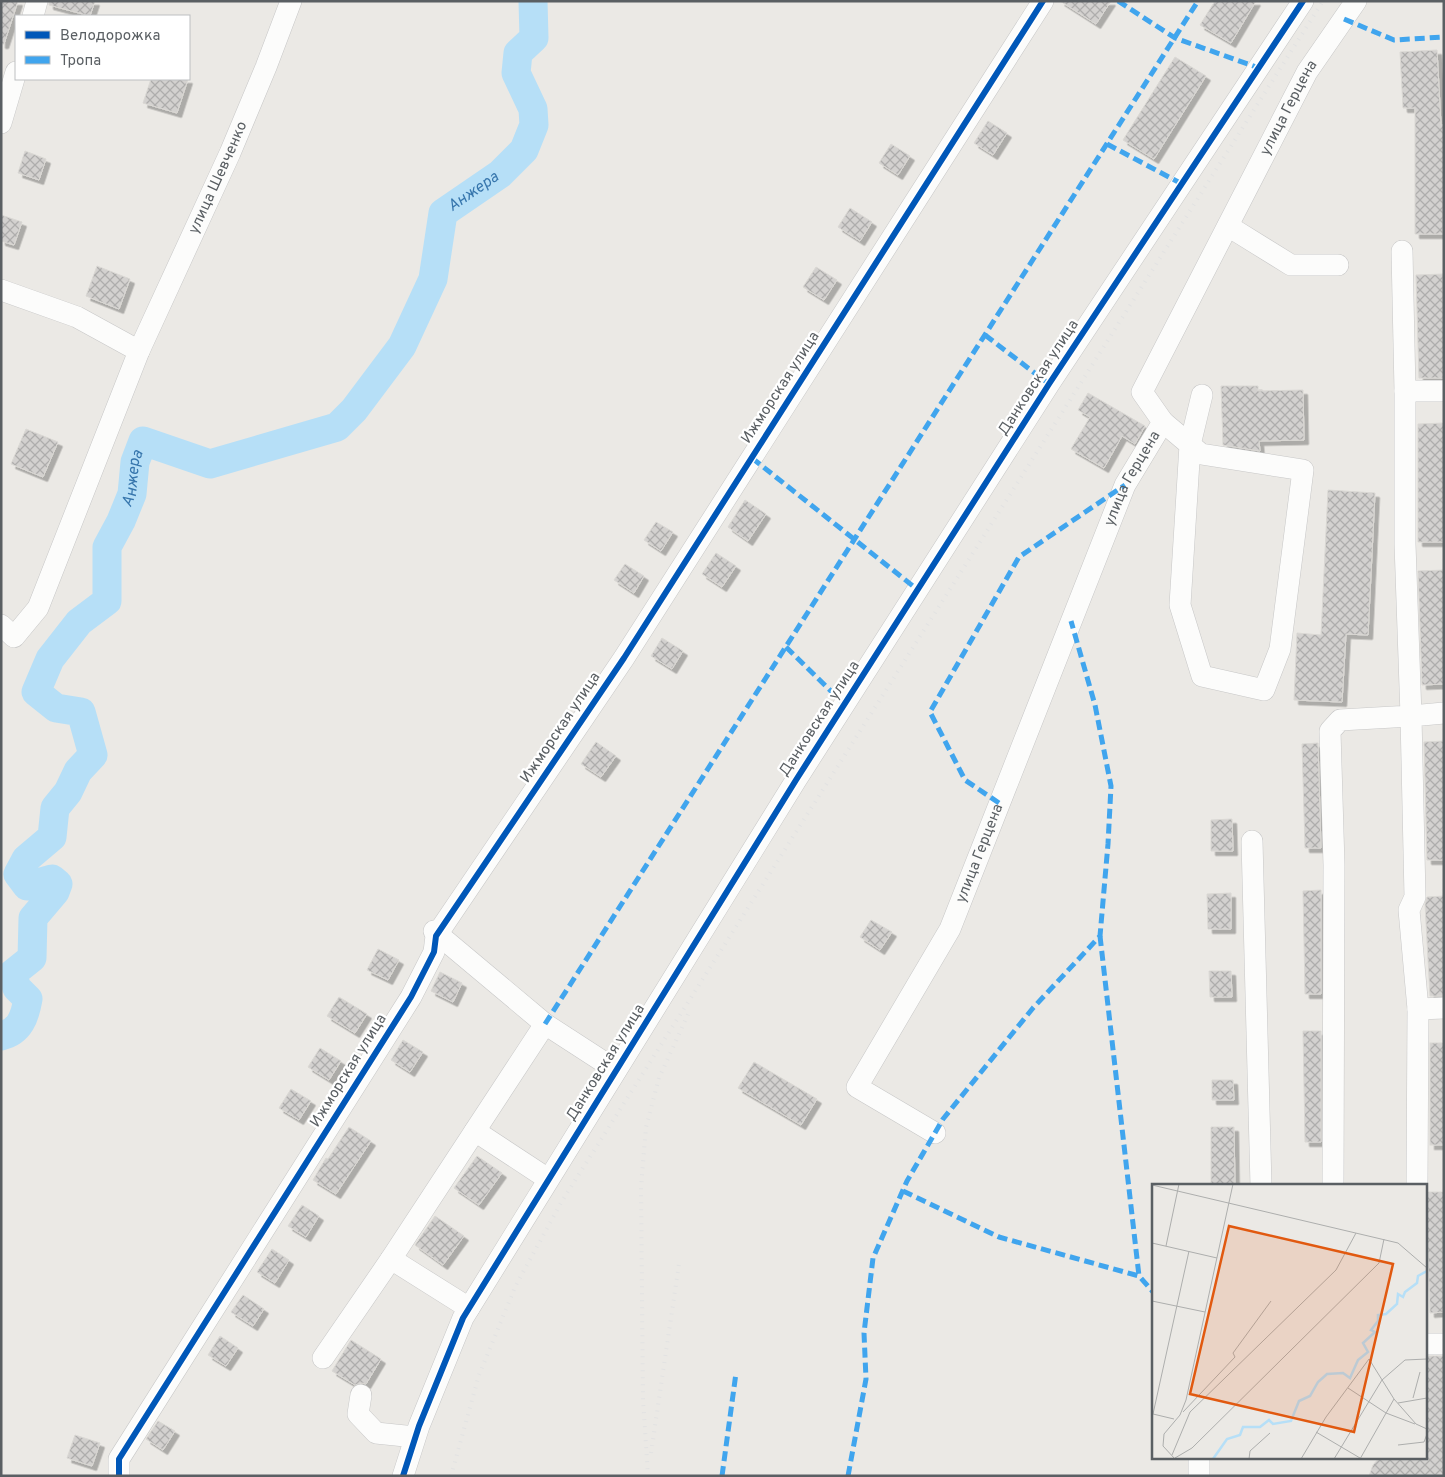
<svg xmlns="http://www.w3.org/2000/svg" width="1445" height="1477" font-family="Overpass,sans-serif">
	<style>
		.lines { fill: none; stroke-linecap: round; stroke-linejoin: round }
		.river { stroke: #b6dff7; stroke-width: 29 }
		.building { fill: url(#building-cross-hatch); stroke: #dad8d4; filter: url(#shadow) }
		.minor-casing { stroke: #c7c7c7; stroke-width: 22 }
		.minor { stroke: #fcfcfb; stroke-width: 21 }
		.rail { stroke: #e2e2e2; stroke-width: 4; stroke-dasharray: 1 6; stroke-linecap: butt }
		.quiet { stroke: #40a5ee; stroke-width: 5; stroke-dasharray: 10 5; stroke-linecap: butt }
		.cycleway-casing { stroke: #fff; stroke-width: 9 }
		.cycleway { stroke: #0057b8; stroke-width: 6 }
		.labels { text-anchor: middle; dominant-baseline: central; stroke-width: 4.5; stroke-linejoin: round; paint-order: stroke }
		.street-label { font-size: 15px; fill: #5a5f63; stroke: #fff }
		.water-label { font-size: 16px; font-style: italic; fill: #3776ad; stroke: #fff }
		.inset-river { fill: none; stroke: #b6dff7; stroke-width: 2.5 }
		.inset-road { fill: none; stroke: #adaead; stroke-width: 1 }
		.view { fill: #e15910; fill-opacity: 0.15; stroke: #e15910; stroke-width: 2.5 }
		.inset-edge { fill: none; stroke: #5a5f63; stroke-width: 2.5 }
	</style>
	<defs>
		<pattern id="building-cross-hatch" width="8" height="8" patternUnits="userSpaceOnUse" patternTransform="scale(1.25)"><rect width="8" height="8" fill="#d3d1cf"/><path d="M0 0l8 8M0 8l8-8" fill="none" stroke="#aeadac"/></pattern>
		<filter id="shadow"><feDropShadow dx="4.5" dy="4.5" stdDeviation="0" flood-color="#0004"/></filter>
	</defs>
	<rect width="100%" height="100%" fill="#ebe9e5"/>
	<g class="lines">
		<!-- river -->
		<path class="river" id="s1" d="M1,1036C20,1032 25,1016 28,999L17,988L12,974L32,958L33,918L55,892L58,884L52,879L27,886L18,874L26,859L52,837L55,808L68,792L78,771L93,755L81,712L56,708L36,692L50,659L79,622L107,601V547L121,521L132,494L135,462L143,441L210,464L337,427L354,410L402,346L433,279L443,213L500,174L524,150L534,125L533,109L516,73L518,53L534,38L533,1"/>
	</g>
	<!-- building -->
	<g class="building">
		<path d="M1,1H18L4,44H1Z"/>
		<path d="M49,1H95L90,16L49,5Z"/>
		<path d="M1060,1H1111L1096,24Z"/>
		<path d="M1215,1H1256L1231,43L1200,25Z"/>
		<path d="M1437,50L1441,125H1444L1443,234H1415V108H1403L1400,52Z"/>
		<path d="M1175,57L1206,76L1154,159L1123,140Z"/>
		<path d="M151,79H188L177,113L143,103Z"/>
		<path d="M988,121L1007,133L993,155L974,143Z"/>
		<path d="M891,144L910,156L898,175L879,163Z"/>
		<path d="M25,151L46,159L39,180L18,173Z"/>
		<path d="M850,208L872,222L860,241L838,227Z"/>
		<path d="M1,215L22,222L14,245L1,241Z"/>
		<path d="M97,266L130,279L119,309L86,296Z"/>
		<path d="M816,267L837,280L824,300L803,287Z"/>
		<path d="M1443,274L1444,378H1419L1416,275Z"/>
		<path d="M1221,386H1258V391L1303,390L1304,440L1259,441L1260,451L1223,445Z"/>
		<path d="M1088,393L1145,426L1135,444L1122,436L1104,468L1071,449L1090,417L1078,410Z"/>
		<path d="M1444,423V542H1418V424Z"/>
		<path d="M26,429L58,442L43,477L11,464Z"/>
		<path d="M1328,490L1375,493L1368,635L1346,634L1342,702L1294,700L1297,633L1321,635Z"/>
		<path d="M745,500L766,514L748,541L728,527Z"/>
		<path d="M656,522L673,532L661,551L644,540Z"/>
		<path d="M716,553L736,566L722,587L702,574Z"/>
		<path d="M625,564L644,576L634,593L614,580Z"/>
		<path d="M1444,570V684L1422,685L1418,571Z"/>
		<path d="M662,638L683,651L672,669L651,656Z"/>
		<path d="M1444,741V860H1427L1424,742Z"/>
		<path d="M596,742L616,756L601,777L581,764Z"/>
		<path d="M1318,743L1321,848H1305L1302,744Z"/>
		<path d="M1232,819L1233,851H1211V820Z"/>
		<path d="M1321,890V994H1305L1303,891Z"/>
		<path d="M1231,893V929H1208L1207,894Z"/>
		<path d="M1444,896V996H1430L1425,904L1427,897Z"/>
		<path d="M871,920L892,932L880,950L860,937Z"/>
		<path d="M378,949L399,960L388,980L367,970Z"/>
		<path d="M1209,971H1231L1232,997H1210Z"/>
		<path d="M440,972L462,983L453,1002L431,991Z"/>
		<path d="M339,997L367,1014L355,1033L327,1016Z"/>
		<path d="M1303,1031H1321V1142H1305Z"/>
		<path d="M403,1040L423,1052L410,1072L391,1060Z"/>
		<rect x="1430" y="1043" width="14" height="102"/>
		<path d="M320,1048L341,1061L329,1080L308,1067Z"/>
		<path d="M754,1062L817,1099L801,1125L738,1088Z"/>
		<path d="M1212,1080H1233L1234,1100H1212Z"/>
		<path d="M291,1089L311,1101L299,1120L279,1108Z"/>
		<path d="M349,1127L371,1141L336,1194L313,1180L326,1158L328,1159Z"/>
		<path d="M1211,1127H1234L1235,1186H1211Z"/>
		<path d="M477,1156L502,1173L479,1205L454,1188Z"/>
		<path d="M1428,1192H1444V1312L1430,1313L1426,1194Z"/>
		<path d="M302,1205L319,1216L306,1237L288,1226Z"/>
		<path d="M435,1216L464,1236L443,1265L415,1245Z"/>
		<path d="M272,1249L289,1260L275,1283L257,1272Z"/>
		<path d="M243,1295L264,1309L253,1326L231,1312Z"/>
		<path d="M220,1336L238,1348L226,1366L208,1355Z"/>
		<path d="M351,1340L381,1359L366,1384L362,1383L355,1385L332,1371Z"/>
		<path d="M1426,1356H1444V1476H1369L1373,1465L1379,1458H1426Z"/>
		<path d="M158,1421L175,1431L163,1450L146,1439Z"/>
		<path d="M75,1435L100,1443L92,1466L67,1458Z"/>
	</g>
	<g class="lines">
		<defs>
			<g id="minor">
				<path d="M33,16L37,1"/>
				<path d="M1,123L16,72"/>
				<path d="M1228,226L1291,265H1338"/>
				<path d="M1402,251L1405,391H1444"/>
				<path d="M1,290L77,317L139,351"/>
				<path d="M1163,422L1201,454L1303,470L1280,649L1264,690L1202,676L1180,605L1190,445L1202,395"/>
				<path id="s2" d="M1,625L14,637L38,608L139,351L230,153L266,67L291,1"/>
				<path d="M1444,713L1411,716L1415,897L1409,910L1418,1009L1444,1008"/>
				<path d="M1252,841L1261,1186"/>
				<path d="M434,931L545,1024"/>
				<path d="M475,1131L548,1179"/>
				<path id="s3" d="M935,1133L857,1087L950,929L1125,485L1163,422L1142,392L1307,72L1356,1"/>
				<path d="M1333,1186L1334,865L1330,731L1340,720L1411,716L1405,544V391"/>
				<path d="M1417,1186L1418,1009"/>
				<path d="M469,1308L391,1259L545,1024L616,1070"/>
				<path d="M1426,1344H1444"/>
				<path d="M323,1358L391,1259"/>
				<path d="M361,1395L358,1414L376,1433L415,1437"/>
				<path d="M1199,1458V1476"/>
				<path d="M119,1476V1459L411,997L434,952L436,936L624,658L1043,1"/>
				<path d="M403,1476L419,1426L463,1318L796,780L1049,384L1303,1"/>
			</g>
		</defs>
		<!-- minor casing -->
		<use href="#minor" class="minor-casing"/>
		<!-- minor -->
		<use href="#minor" class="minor"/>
		<!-- rail -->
		<g class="rail">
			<path d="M651,1453L679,1264"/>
			<path d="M451,1476L479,1375L516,1285L562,1201L1323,1"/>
			<path d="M648,1476L643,1400L641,1187L646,1127L659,1078L690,1010"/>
		</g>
		<!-- quiet -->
		<g class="quiet">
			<path d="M1118,1L1175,38L1259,68"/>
			<path d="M1344,19L1394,40L1444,37"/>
			<path d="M1107,144L1182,184"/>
			<path d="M985,335L1049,384"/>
			<path d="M752,458L918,590"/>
			<path d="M786,647L844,704"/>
			<path d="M999,803L965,780L930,712L1019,557L1125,485"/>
			<path d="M1100,936L1139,1276"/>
			<path d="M545,1024L1198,1"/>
			<path d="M903,1191L999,1237L1139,1276L1154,1293"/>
			<path d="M722,1476L736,1373"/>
			<path d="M848,1476L866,1379L864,1333L873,1258L907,1181L943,1119L1033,1008L1100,936L1108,844L1111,786L1095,705L1071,621"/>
		</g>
		<defs>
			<g id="cycleway">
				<path d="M119,1476V1459L411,997L434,952L436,936L624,658L1043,1"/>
				<path d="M403,1476L419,1426L463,1318L796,780L1049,384L1303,1"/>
			</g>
		</defs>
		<!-- cycleway casing -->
		<use href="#cycleway" class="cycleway-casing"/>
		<!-- cycleway -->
		<use href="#cycleway" class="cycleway"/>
	</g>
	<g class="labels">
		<!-- street labels -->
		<g class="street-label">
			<text stroke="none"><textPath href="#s3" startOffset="1181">улица Герцена</textPath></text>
			<text stroke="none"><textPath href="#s2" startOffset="522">улица Шевченко</textPath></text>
			<text transform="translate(1039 378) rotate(-57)">Данковская улица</text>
			<text transform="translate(781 388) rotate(-57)">Ижморская улица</text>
			<text stroke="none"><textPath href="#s3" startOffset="760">улица Герцена</textPath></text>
			<text transform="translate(820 719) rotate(-57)">Данковская улица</text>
			<text transform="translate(561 728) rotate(-56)">Ижморская улица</text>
			<text stroke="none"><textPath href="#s3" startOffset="355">улица Герцена</textPath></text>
			<text transform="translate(606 1063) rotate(-58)">Данковская улица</text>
			<text transform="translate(349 1071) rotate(-58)">Ижморская улица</text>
		</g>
		<!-- water labels -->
		<g class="water-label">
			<text stroke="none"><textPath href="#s1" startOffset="1248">Анжера</textPath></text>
			<text stroke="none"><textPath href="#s1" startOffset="724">Анжера</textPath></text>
		</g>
	</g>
	<!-- overview -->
	<g transform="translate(1152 1184)">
		<rect width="275" height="275" fill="#ebe9e5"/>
		<path class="inset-river" d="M61,275L75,255L88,251L91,243H108L117,236L121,240L139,237L147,217L158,212L166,198L175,190L191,189L198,194L206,176L216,168L211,159L223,148L219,146L226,137V131L234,130L245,120L246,110L251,113L253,108L265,99L266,92L275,87"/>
		<path class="inset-road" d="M0,1L246,59L275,84M0,59L65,74M14,62L27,0M0,117L53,128M196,204L234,229L263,240M261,214L268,188M246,219L275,214M31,228L83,173L81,169L119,117M1,230L37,67M1,230L22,235M164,248L208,274M246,261L272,258L275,250M20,271L38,228L184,86L204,49M23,274L40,264L227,79L232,55M23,275L11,262L12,250L28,231L34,216L81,0M97,275L98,267L118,249M149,275L174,233L217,175L242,215L264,240L275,245M182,275L230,196L253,176L275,175M208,275L242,215"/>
		<path class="view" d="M77,42L241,80L202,248L38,210Z"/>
		<rect width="275" height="275" class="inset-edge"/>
	</g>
	<!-- border -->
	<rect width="1445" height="1477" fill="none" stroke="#5a5f63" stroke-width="5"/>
	<!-- legend -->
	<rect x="15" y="15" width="175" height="65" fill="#ffffff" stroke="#bdbfc1"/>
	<rect x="25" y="31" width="25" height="8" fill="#0057b8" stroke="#bdbfc1"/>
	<text x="60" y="40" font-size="15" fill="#5a5f63">Велодорожка</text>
	<rect x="25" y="56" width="25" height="8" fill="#40a5ee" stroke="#bdbfc1"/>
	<text x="60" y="65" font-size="15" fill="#5a5f63">Тропа</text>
</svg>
